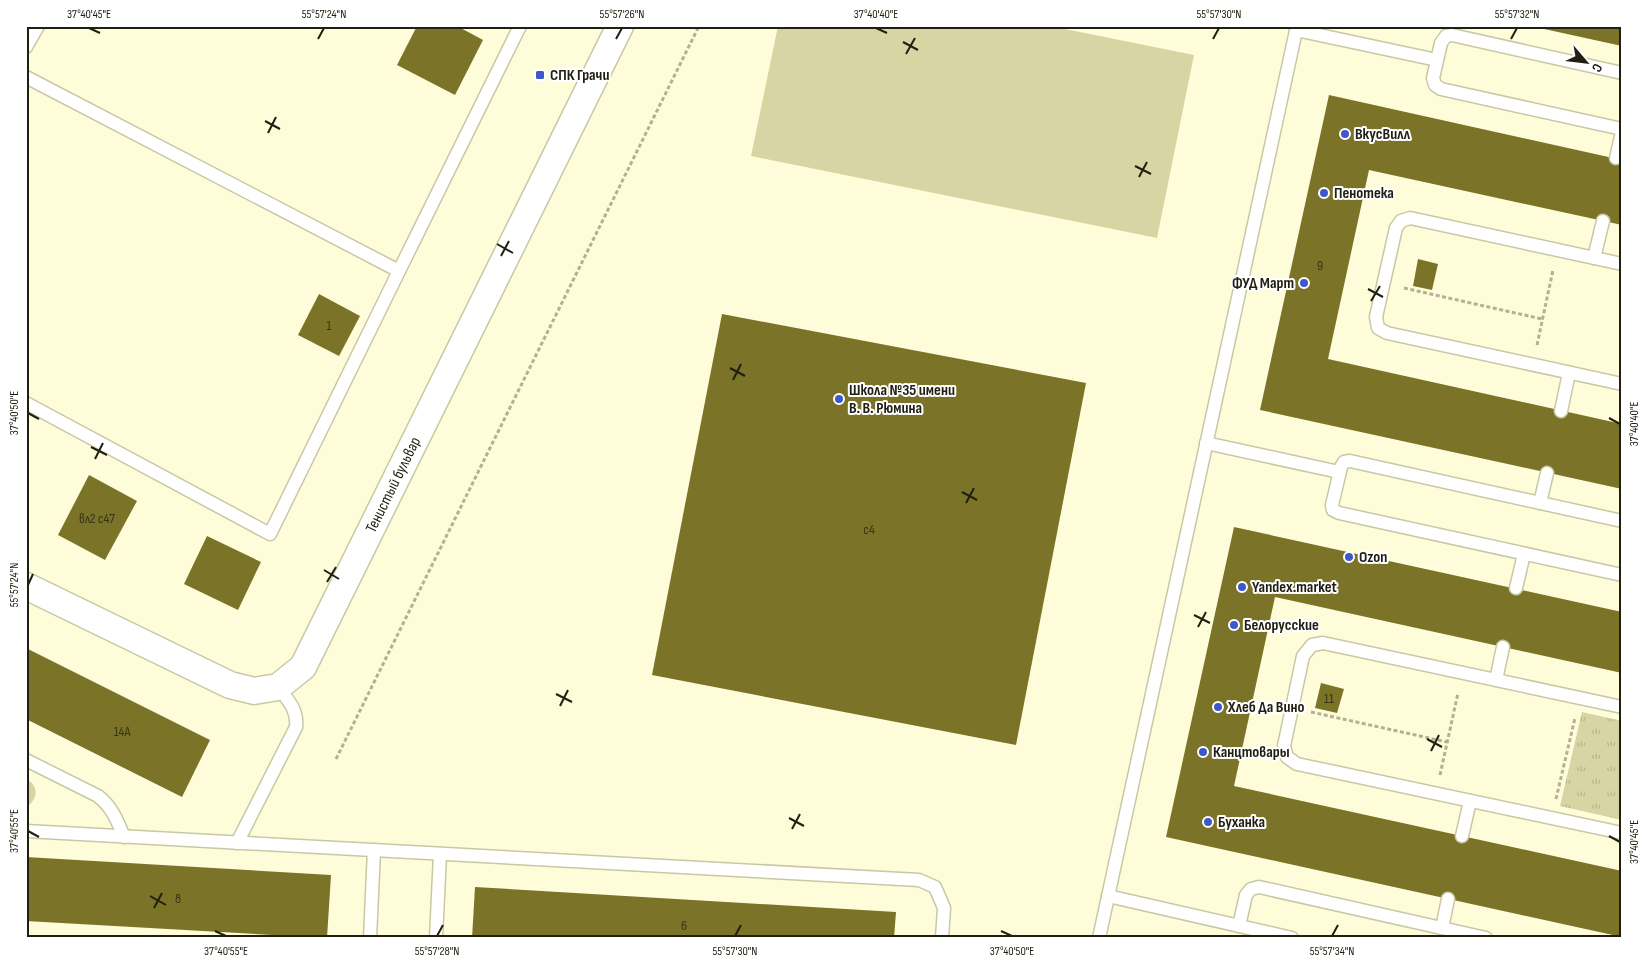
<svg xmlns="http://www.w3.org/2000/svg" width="1648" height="964" font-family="'Sofia Sans Condensed',sans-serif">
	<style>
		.park { fill: url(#park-tufts) }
		.garden { fill: #d8d5a4 }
		.building { fill: #7b7428 }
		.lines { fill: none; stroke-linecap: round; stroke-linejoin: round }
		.service-casing { stroke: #c9c8a6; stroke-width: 15 }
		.minor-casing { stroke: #c9c8a6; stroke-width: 29 }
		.path { stroke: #b2b195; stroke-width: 3; stroke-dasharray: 4 2.5; stroke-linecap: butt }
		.service { stroke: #fff; stroke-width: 12 }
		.minor { stroke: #fff; stroke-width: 26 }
		.ticks { fill: none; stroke: #201f12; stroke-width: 2 }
		.poi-dot { fill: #3e57ca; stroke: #fff; stroke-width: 2 }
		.labels { text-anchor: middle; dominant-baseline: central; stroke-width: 4; stroke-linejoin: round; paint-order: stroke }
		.number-label { font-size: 14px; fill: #373418 }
		.poi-label { font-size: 16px; font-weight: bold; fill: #201f12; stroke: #fff; text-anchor: start }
		.street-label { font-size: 16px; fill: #201f12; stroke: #fff }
		.neatline { fill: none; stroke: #201f12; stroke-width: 2 }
		.ticks-label { font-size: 12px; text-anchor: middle; fill: #201f12 }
	</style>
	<defs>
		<pattern id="park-tufts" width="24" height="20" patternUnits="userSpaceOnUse" patternTransform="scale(1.25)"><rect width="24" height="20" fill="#d8d5a4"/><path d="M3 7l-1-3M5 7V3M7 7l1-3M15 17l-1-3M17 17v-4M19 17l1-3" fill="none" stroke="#b9b68c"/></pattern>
	</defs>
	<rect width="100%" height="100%" fill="#fffdd9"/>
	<!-- park -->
	<g class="park">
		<path d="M1582,712L1622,721V820L1560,806Z"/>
		<path d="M26,779C39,785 38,798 28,806H26Z"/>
	</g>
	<!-- garden -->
	<path class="garden" d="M778,26H1050L1194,55L1157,238L751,156Z"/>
	<!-- building -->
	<g class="building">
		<path d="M417,26H457L483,40L455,95L397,65Z"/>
		<path d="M1535,26H1622V46L1535,27Z"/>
		<path d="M1329,95L1622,160V225L1369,170L1328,359L1622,424V489L1260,410Z"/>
		<path d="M1418,259L1438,264L1432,290L1413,286Z"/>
		<path d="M319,294L360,316L339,356L298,335Z"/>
		<path d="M722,314L1086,383L1016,745L652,675Z"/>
		<path d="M89,475L137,501L105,560L58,535Z"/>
		<path d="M1234,527L1622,612V673L1275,597L1234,786L1622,871V937L1166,837Z"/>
		<path d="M207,536L261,562L238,610L184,584Z"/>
		<path d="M26,648L210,740L182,797L26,719Z"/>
		<path d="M1321,683L1344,689L1337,713L1315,708Z"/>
		<path d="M26,857L331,875L327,938H272V935L26,921Z"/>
		<path d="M475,887L896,912L894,938H472Z"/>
	</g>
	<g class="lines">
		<defs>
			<g id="service">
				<path d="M1296,30L1437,60"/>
				<path d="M26,47L38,26"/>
				<path d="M1622,73L1452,35L1446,36L1441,43L1433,78L1435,85L1441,89L1622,129"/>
				<path d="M26,77L399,271L270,534L26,403"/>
				<path d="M1616,158L1622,132"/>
				<path d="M1594,258L1603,221"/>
				<path d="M1622,264L1410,218L1401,221L1396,228L1376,317L1378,328L1387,333L1622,384"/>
				<path d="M399,271L520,26"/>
				<path d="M1561,411L1569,373"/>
				<path d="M1206,443L1339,472"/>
				<path d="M1540,503L1547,473"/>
				<path d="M1622,521L1350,461L1344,462L1341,467L1332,505L1333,510L1339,513L1622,575"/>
				<path d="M1516,588L1524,554"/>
				<path d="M1496,680L1503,647"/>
				<path d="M1622,707L1323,643L1312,645L1303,656L1284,746L1287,757L1297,764L1622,833"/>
				<path d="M26,760L98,796C112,807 117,820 124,837"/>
				<path d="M26,831L919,880L935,887L944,908L942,938"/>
				<path d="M1462,836L1470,801"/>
				<path d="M237,843L296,727C298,710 288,700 278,687"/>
				<path d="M1108,896L1292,938"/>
				<path d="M1239,926L1246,895L1251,889L1259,887L1486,938"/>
				<path d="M1442,928L1448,899"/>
				<path d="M370,938L374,850"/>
				<path d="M436,938L440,854"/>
				<path d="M1099,938L1297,26"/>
			</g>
			<g id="minor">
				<path id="s1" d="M26,586L230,685L254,691L278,687L303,667L620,26"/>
			</g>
		</defs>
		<!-- service casing -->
		<use href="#service" class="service-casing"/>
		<!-- minor casing -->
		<use href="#minor" class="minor-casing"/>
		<!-- path -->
		<g class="path">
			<path d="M1404,288L1542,319"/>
			<path d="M1537,345L1553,270"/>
			<path d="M1311,712L1447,742"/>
			<path d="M336,759L699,26"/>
			<path d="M1440,775L1458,693"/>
			<path d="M1556,799L1575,718"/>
		</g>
		<!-- service -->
		<use href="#service" class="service"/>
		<!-- minor -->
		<use href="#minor" class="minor"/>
	</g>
	<!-- ticks -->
	<path class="ticks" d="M89,28L100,33M876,28L887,33M318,39L324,28M616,39L622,28M1213,39L1219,28M1511,39L1517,28M903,42L918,50M906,54L915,38M265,121L280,129M268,133L276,117M1135,166L1151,174M1139,177L1147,162M497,244L513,253M501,256L509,241M1368,289L1383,297M1371,301L1380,286M730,368L745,376M733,380L741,364M28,413L39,419M1609,418L1620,424M91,447L107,455M95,459L103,443M962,492L977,500M966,503L974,488M324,570L339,579M327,582L336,567M28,585L33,574M1194,615L1210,623M1198,627L1206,612M556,694L572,702M560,706L568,690M1427,739L1442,747M1431,751L1439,735M789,818L804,826M792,829L800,814M28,831L39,837M1609,836L1620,842M150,896L166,905M154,908L162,893M215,931L226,936M1001,931L1012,936M437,936L443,925M735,936L741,925M1332,936L1338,925"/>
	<!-- markers -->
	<g class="poi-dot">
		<rect x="535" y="70" width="10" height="10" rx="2.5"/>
		<circle cx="1345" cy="134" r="5"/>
		<circle cx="1324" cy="193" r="5"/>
		<circle cx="1304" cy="283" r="5"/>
		<circle cx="839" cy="399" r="5"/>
		<circle cx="1349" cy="557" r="5"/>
		<circle cx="1242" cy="587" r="5"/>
		<circle cx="1234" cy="625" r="5"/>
		<circle cx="1218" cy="707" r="5"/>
		<circle cx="1203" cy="752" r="5"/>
		<circle cx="1208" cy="822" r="5"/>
	</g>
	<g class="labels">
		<!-- number labels -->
		<g class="number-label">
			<text x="1320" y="265">9</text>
			<text x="329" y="325">1</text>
			<text x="97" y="518">вл2 с47</text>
			<text x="869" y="529">с4</text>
			<text x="1329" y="698">11</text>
			<text x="122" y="731">14А</text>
			<text x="178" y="898">8</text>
			<text x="684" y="925">6</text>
		</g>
		<!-- poi labels -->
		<g class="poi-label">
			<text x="550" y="75">СПК Грачи</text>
			<text x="1355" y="134">ВкусВилл</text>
			<text x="1334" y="193">Пенотека</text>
			<text x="1294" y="283" text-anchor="end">ФУД Март</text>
			<text x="849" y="390">Школа №35 имени<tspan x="849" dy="18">В. В. Рюмина</tspan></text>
			<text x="1359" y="557">Ozon</text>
			<text x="1252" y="587">Yandex.market</text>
			<text x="1244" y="625">Белорусские</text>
			<text x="1228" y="707">Хлеб Да Вино</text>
			<text x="1213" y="752">Канцтовары</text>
			<text x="1218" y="822">Буханка</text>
		</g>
		<!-- street labels -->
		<g class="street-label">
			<text stroke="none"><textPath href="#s1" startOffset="511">Тенистый бульвар</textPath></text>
		</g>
	</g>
	<!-- border -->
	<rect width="1648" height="964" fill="none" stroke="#ffffff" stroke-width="55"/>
	<!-- north arrow -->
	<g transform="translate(1586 62) rotate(118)" stroke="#ffffff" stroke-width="4" paint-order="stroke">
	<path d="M0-4L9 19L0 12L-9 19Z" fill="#201f12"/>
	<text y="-8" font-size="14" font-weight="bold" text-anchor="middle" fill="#201f12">С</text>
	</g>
	<rect x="28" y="28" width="1592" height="908" class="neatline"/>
	<g class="ticks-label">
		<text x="89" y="18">37°40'45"E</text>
		<text x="324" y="18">55°57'24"N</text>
		<text x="622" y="18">55°57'26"N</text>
		<text x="876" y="18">37°40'40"E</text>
		<text x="1219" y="18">55°57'30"N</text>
		<text x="1517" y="18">55°57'32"N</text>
		<text transform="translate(14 413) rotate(-90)" y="4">37°40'50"E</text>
		<text transform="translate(1634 424) rotate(-90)" y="4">37°40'40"E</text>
		<text transform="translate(14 585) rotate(-90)" y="4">55°57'24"N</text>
		<text transform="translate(14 831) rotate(-90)" y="4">37°40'55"E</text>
		<text transform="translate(1634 842) rotate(-90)" y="4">37°40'45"E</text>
		<text x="226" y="955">37°40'55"E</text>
		<text x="437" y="955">55°57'28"N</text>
		<text x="735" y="955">55°57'30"N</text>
		<text x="1012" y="955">37°40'50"E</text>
		<text x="1332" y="955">55°57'34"N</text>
	</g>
</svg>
